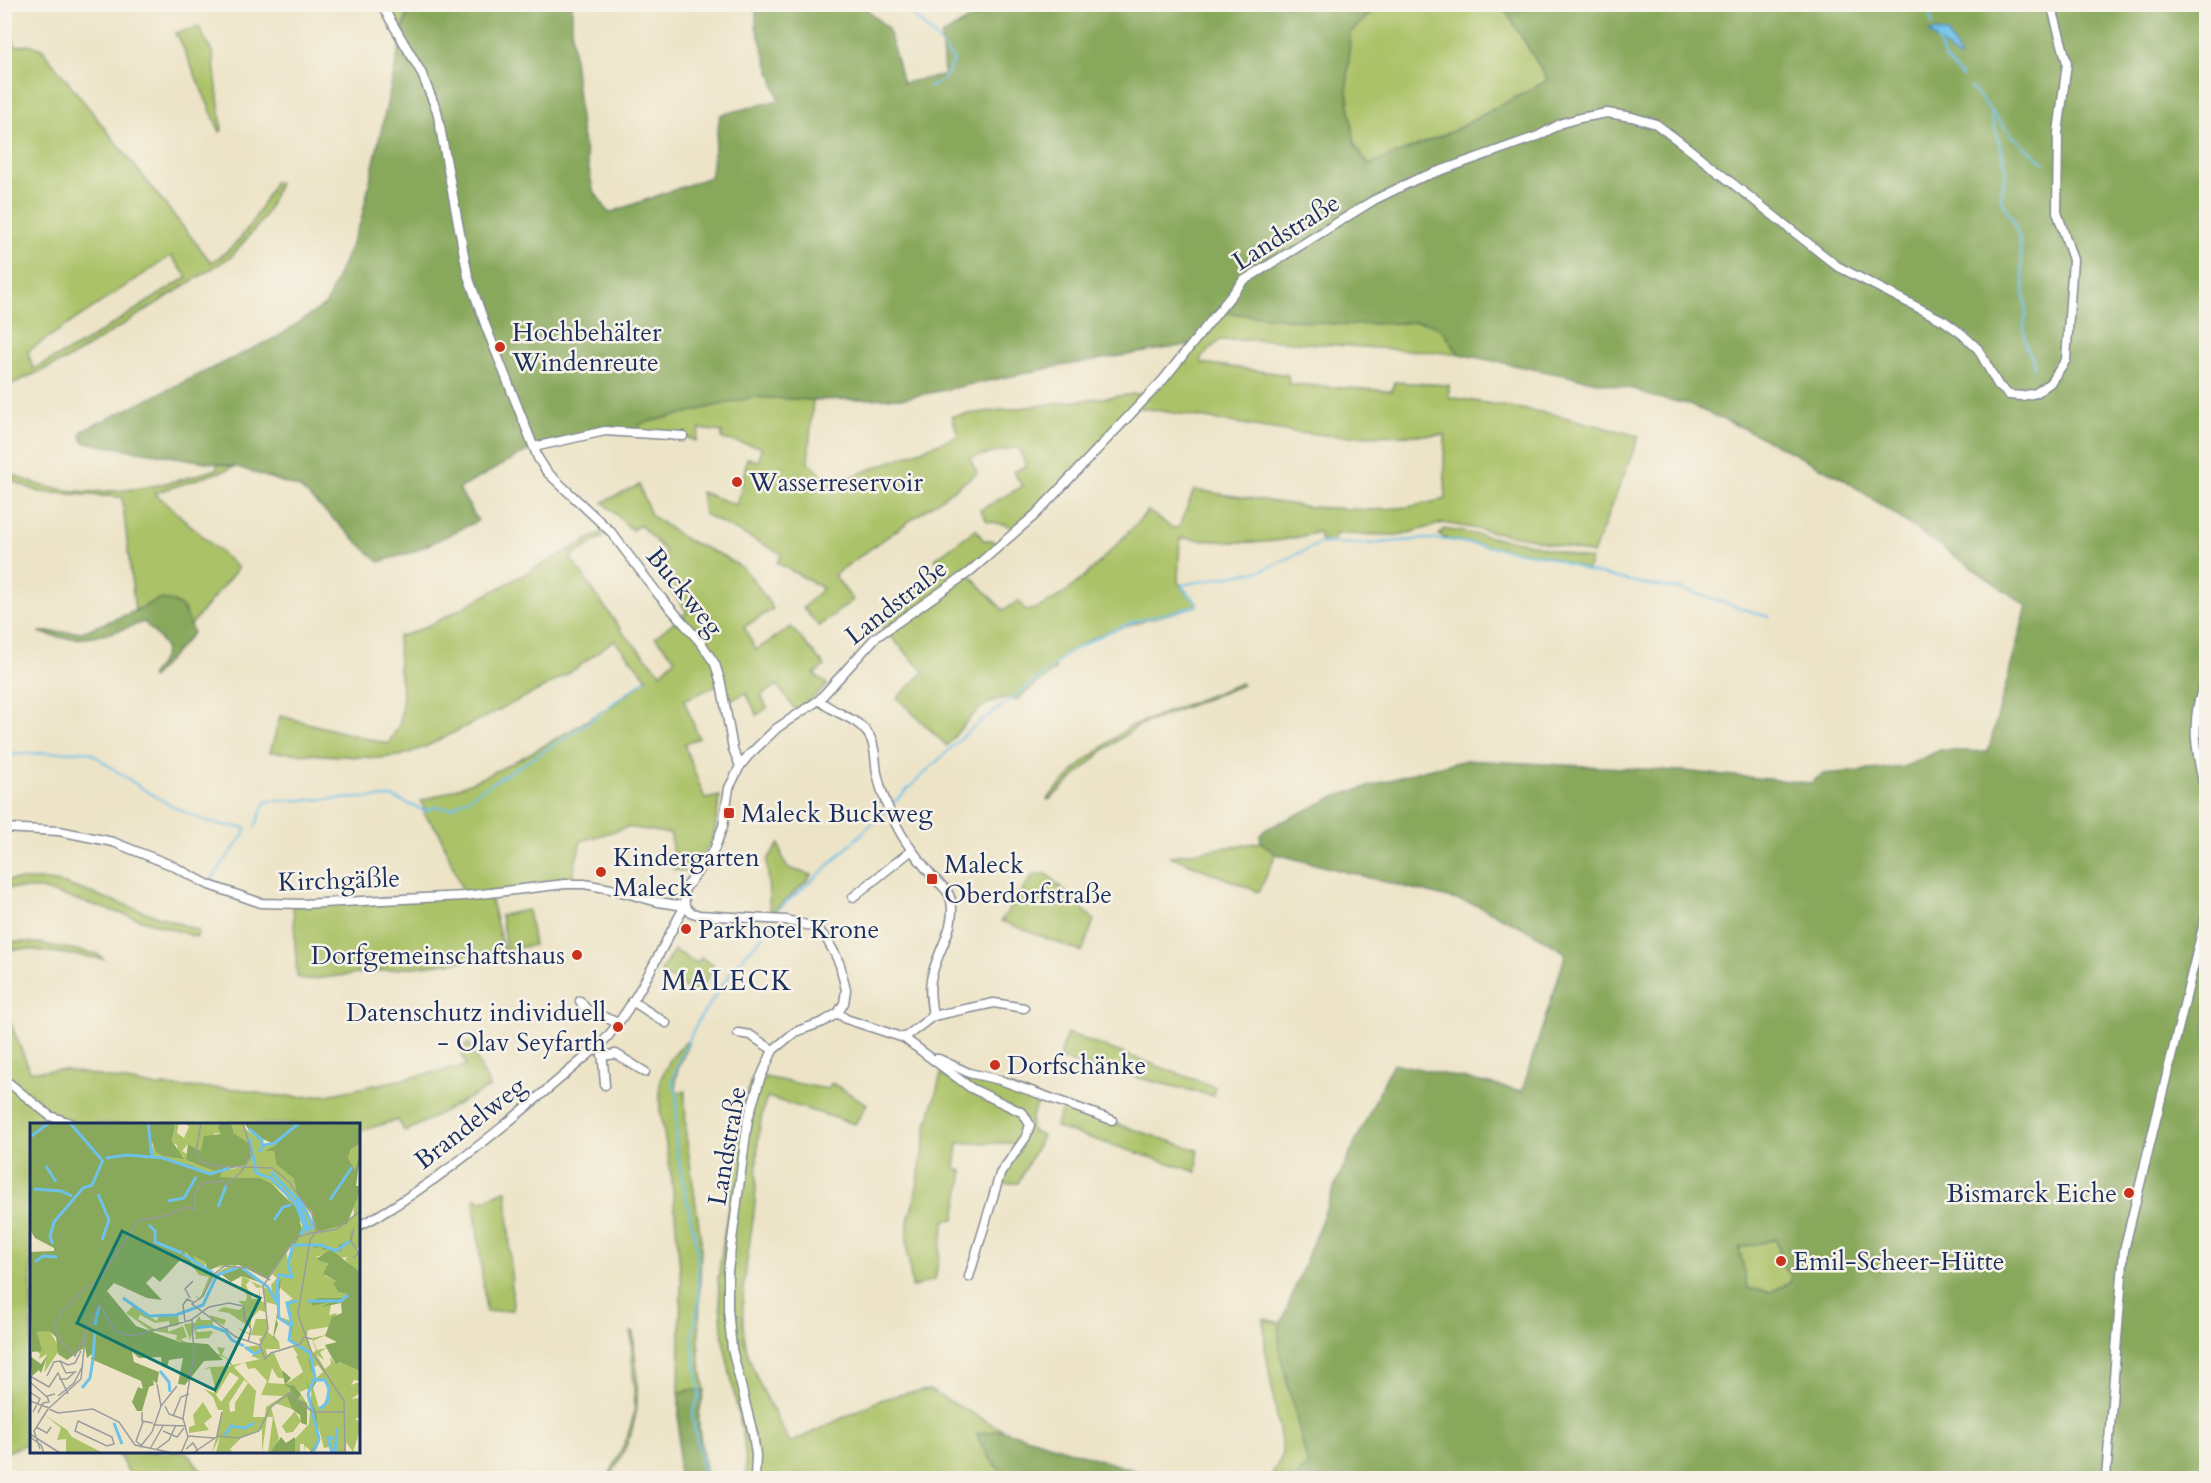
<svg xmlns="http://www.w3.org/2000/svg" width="2211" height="1483" font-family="Cardo,serif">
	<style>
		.green { fill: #abc267; stroke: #637862; stroke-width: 1.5; fill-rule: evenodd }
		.forest { fill: #88a85c; stroke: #526c5d; stroke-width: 1.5; fill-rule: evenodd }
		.water { fill: #6dc1ea; stroke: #4478a4; stroke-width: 1.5 }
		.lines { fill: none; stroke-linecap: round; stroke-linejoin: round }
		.stream { stroke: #6dc1ea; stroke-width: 2 }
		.minor-casing { stroke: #848a92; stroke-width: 11 }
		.minor { stroke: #fff; stroke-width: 8 }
		.poi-dot { fill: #c8321e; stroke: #f7f3e8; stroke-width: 2 }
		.labels { text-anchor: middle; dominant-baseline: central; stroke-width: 5; stroke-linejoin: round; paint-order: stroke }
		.street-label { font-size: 26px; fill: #1b2f5e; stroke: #f7f3e8 }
		.poi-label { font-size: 26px; fill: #1b2f5e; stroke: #f7f3e8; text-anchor: start }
		.quarter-label { font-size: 28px; letter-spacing: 1.5px; fill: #1b2f5e; stroke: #f7f3e8 }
		.inset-river { fill: none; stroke: #6dc1ea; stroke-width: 3 }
		.inset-road { fill: none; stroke: #999c9d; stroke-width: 1.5 }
		.view { fill: #0f766e; fill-opacity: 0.15; stroke: #0f766e; stroke-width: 3 }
		.inset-edge { fill: none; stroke: #1b2f5e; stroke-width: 3 }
	</style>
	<rect width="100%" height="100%" fill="#f7f3e8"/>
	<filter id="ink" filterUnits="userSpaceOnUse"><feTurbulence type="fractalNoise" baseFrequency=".0167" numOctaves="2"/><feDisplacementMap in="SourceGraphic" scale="12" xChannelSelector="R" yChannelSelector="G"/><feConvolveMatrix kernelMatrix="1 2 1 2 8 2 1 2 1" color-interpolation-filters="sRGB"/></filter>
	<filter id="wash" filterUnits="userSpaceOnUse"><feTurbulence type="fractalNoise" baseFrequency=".008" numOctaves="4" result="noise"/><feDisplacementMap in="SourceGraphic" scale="24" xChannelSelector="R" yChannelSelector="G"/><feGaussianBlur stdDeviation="1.35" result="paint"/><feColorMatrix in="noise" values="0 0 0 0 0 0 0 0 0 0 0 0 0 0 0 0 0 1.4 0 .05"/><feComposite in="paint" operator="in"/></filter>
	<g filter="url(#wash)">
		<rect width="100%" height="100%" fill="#ede4c7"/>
		<!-- green -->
		<g class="green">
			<path d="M6,5L15,46L32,45L42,49L211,262C242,246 259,212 274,182L279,183L268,210L260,223L232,256L70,358L5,387ZM171,256L187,277L80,345L33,369L28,351Z"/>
			<path d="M388,5H409L402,32Z"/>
			<path d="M1379,5H1502L1548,80L1453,131L1369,166L1355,145L1347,91L1350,33Z"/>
			<path d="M199,27L213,54L222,130L220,132L178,36H176L175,33Z"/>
			<path d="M1219,312L1345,325L1419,322L1432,324L1444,332L1459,354L1266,340H1220L1201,358L1202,363L1288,375L1289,384L1392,391L1394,382L1449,385V397L1552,414L1639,436L1593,554L1528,538L1443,523L1402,535L1335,534L1334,540L1321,541L1319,532C1307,535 1295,538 1283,540C1249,545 1214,541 1180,538L1178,582L1197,603L1196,606C1148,621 1090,629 1053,666L1056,669L1016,700C988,689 962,727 947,746L897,698L924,672L877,622L943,570L935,559L976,529L983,540H992L999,546L968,573L1003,610L1019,601L1026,611C1068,604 1119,541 1148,511L1173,528L1179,527L1194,490L1310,507L1373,510L1408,507L1446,499L1444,462L1445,435L1338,436L1298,433L1136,407L1016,532L1007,525L987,521L980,510L1023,486L1013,472L1026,466L1018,447L970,458L977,473L834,575L853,600L819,626L803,608L823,588L777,563L782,554L704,514L701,492L736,505L741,490L747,458L759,461L761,447L722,439V432L700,429L696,441L683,436L638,434L639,424L753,397L813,400L808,462L832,484L958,436L952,416L1151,392Z"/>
			<path d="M218,464L235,467L155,493L238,568L190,626L184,608L159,599L135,611L122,497L52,493L40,492L5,478L4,471C19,477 33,484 48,487C104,499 163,487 216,469Z"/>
			<path d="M639,485L651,515L687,540L723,556L744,569L756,583L773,609L744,627L756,650L791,627L825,666L814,674L828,685L796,711L777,685L761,695L767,708L757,715L746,693L724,703L721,684L684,700L699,738L684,744L705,799L720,796L714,834L710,845L689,872L673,869L671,834L628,827L581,841L571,882L489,893L505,956L305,980L297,977L293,904L464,894L439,832L424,814L425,811L421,801C470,786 515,763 559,737C590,719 620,702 647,678L614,640L577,668L549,685L425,747L400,756L379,758L270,752L280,716L388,744L400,723L403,695L399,669L398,636L408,634L434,623L608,529L611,532L570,557L623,633L661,673L675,659L655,637L687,612L652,565L666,552L640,525L632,530L603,502Z"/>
			<path d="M1444,529L1527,543L1591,560L1587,570L1545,556L1449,540L1439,535Z"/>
			<path d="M1241,683L1242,685L1138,726L1103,751L1049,800L1047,799L1081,764L1129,727Z"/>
			<path d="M1261,842L1276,854L1259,892L1170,856Z"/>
			<path d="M779,844L783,859L788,868L811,875L808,880L770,914L767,860Z"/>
			<path d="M1034,874H1047L1094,920L1082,952L1001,921Z"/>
			<path d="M5,880H44L65,884L198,930L197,937L41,889L5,888Z"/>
			<path d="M528,910L534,945L506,950L501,915Z"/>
			<path d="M5,941L38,943L97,954L103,959L27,949H5Z"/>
			<path d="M674,950L697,963L701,958L713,964L709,976L697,994L660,973Z"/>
			<path d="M9,1019L30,1071L66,1070L154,1086L240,1089L268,1095L299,1097L327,1095L466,1066L460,1048L469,1043L490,1087L405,1132L398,1120L359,1131L358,1124H32L31,1442L5,1453L4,1020Z"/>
			<path d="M1067,1033L1215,1087L1214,1096L1059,1059Z"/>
			<path d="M686,1042L689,1044C682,1058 672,1076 677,1092L685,1091L686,1135L701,1240L699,1330V1356L704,1387V1391L689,1390L679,1394L681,1280L672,1180L660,1110V1080L671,1058Z"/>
			<path d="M941,1074L955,1083L961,1076L1014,1089L1040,1098L1031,1118V1131L1043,1135L1018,1183L1001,1184L1007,1167L1022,1147L1010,1143H958L955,1169L963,1171L955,1219L945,1220L935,1280C925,1281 921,1286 912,1287L907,1248L908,1221L915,1197L927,1126Z"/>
			<path d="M764,1077L827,1089L832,1083L867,1104L855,1124L767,1097C755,1130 758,1167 755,1202C751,1245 739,1290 744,1334C749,1372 773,1409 790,1443L880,1400L906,1393L929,1390L1003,1430L977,1434C985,1452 993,1466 1009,1478H747L744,1440L723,1340L718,1279L738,1140L750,1082L763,1081Z"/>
			<path d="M1063,1107L1198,1150L1197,1172L1055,1127Z"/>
			<path d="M507,1190L513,1310L486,1312L474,1200L477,1198L480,1202Z"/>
			<path d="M1776,1239L1783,1266L1791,1275L1790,1283L1770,1292L1747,1288L1739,1248Z"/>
			<path d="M1264,1319L1281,1323L1279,1329L1308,1465L1296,1478H1270L1283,1454L1265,1347Z"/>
			<path d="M631,1332H633C635,1361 641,1393 634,1422C630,1442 619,1460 610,1478H608C619,1455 631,1433 635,1407Z"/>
			<path d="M117,1452H186L197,1466L211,1478H132Z"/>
		</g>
		<!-- forest -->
		<g class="forest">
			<path d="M409,5H572V37L581,128L593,190L609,213L710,177L720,115L779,100L756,27V5H862L888,29L903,83L944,75L941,36L964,22L1003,5H1379L1350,33L1347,91L1355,145L1369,165L1453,131L1548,80L1502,5H2206V1478H1296L1308,1465L1280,1354L1279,1329L1336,1183L1393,1063L1522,1091L1566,953L1524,928L1476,905L1276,854L1261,842L1260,835L1266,829L1334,797L1423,770L1466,760L1681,771L1810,783L1823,774L1904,767L1940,750L1988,752L2027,606L1842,478L1747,430L1688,404L1649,396L1637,390L1459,354L1444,332L1432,324L1418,322L1345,325L1220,312L1193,344L1060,366L905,398L813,400L753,397L640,424L638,434L605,431L534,447L459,489L478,521L413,552L379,562L300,488L237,467L83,442L81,436L82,431L279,336L326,304L361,221ZM1776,1239L1783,1266L1791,1275L1790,1283L1770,1292L1748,1288L1739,1248Z"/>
			<path d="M159,599C184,600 185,612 193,633L152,678L150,676C174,648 167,647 144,622C106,635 80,646 39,632H82L135,611Z"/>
			<path d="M689,1390L704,1391L699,1414V1429L706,1478H678L679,1394Z"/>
			<path d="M1003,1430L1160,1478H1009C993,1466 985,1452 976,1434Z"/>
		</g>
		<!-- water -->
		<path class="water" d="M1934,31L1947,33L1960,56L1958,58L1929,33Z"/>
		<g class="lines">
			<!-- stream -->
			<g class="stream">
				<path d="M902,4L936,38L954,61L944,79L929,88"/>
				<path d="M1926,4L1933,25"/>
				<path d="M1938,40L1944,57L1962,77"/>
				<path d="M1971,88L1989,108L2007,170L2000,196L2013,221L2019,237L2026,308L2024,327L2026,346L2033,360L2034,367"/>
				<path d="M1991,111C2007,132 2024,148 2045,163"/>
				<path d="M4,755L85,751L91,753C128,779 169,810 213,823C224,826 235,826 246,828L244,834L211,880"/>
				<path d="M890,806L971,729L1046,673L1067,653L1108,632L1133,622L1196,606L1197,603L1182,587V585L1263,570L1321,543L1366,544L1425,539L1449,540L1545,556L1591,572L1643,584L1681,589L1769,617"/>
				<path d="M255,827L264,805L266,802L272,801L393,797L425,811L435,807L452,808L573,733L646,679"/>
				<path d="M773,917L775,912L824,870L886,810"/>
				<path d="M703,1478V1469L692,1416L700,1394L692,1340L699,1301L697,1248L676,1147L677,1094L672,1081L681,1056L697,1023L735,966L762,937L770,922"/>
			</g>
		</g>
	</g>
	<g filter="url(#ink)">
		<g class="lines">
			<defs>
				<g id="minor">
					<path d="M381,4L421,72L437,111L468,276L486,327L538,458L547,472L611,532L658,594L701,643L715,664L721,683L733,749L740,766"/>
					<path d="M534,447L605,431L683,436"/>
					<path d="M2206,681C2188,718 2197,757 2206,795"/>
					<path d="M819,700C835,715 859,717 870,737C876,747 875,762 877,773C881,793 890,814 900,832C909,848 921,862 932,876C939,884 949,889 951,901C957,928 935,954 931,980C929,992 931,1004 933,1016L904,1038L846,1019L838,1013"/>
					<path d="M4,828L59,831L113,842L171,865L209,885L261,903L302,904L464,896L565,884H584L611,889L658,902L685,906"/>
					<path d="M853,897L912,850"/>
					<path d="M580,1001L586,1009L618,1023"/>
					<path d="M632,1001L666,1023"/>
					<path d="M933,1016L994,1003L1024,1008"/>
					<path d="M738,1033L750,1035L773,1050"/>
					<path d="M904,1038L971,1088L1023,1113L1030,1125L1026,1137L1000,1174L969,1277"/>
					<path d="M602,1050L605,1085"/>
					<path d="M602,1056L616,1054L645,1072"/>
					<path d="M934,1059H939L969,1073L1000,1080L1112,1120"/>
					<path d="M4,1079L50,1116L73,1124"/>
					<path d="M358,1226C385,1214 409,1196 433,1180C492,1138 546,1090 601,1044C635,1008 660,950 685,906"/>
					<path d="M755,1478L756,1455L753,1434L732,1349L728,1309V1271L748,1119L760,1079L773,1050L795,1032L823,1022L838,1013L844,1003L846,990L840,965L835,954L826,938L815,927L786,920L699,915L690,912L685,906L684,890L714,850L723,826L729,788L740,766L748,756L777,728L819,700L875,638L968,573L1035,515L1163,380L1243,281L1374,200L1417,179L1538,136L1562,123L1580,118L1607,113L1632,117L1656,124L1684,145L1837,266L1944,321L1962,334L1978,349L1998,385L2009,395L2022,396L2036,393L2050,383L2066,360L2073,260L2057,212L2058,133L2067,63L2051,4"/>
					<path d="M2106,1478L2124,1250L2206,915"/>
				</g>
			</defs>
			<!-- minor casing -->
			<use href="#minor" class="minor-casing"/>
			<!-- minor -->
			<use href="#minor" class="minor"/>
		</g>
	</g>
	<!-- markers -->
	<g class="poi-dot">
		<circle cx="500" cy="347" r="6"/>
		<circle cx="737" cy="482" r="6"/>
		<rect x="723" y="807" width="12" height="12" rx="3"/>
		<circle cx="601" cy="872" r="6"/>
		<rect x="926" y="873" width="12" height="12" rx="3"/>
		<circle cx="686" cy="929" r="6"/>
		<circle cx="577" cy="955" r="6"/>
		<circle cx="618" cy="1027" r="6"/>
		<circle cx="995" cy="1065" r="6"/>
		<circle cx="2129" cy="1193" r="6"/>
		<circle cx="1781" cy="1261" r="6"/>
	</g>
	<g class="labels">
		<!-- street labels -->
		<g class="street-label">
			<text transform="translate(1286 232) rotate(-32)">Landstraße</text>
			<text transform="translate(685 592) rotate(51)">Buckweg</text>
			<text transform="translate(896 602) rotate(-38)">Landstraße</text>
			<text transform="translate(339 880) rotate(-2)">Kirchgäßle</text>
			<text transform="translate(470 1123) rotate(-38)">Brandelweg</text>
			<text transform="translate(727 1146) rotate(-80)">Landstraße</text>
		</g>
		<!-- poi labels -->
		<g class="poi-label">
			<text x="512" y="332">Hochbehälter<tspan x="512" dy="30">Windenreute</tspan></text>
			<text x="749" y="482">Wasserreservoir</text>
			<text x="741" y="813">Maleck Buckweg</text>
			<text x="613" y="857">Kindergarten<tspan x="613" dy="30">Maleck</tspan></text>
			<text x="944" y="864">Maleck<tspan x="944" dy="30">Oberdorfstraße</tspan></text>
			<text x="698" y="929">Parkhotel Krone</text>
			<text x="565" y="955" text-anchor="end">Dorfgemeinschaftshaus</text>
			<text x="606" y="1012" text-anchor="end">Datenschutz individuell<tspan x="606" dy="30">- Olav Seyfarth</tspan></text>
			<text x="1007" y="1065">Dorfschänke</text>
			<text x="2117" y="1193" text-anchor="end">Bismarck Eiche</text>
			<text x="1793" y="1261">Emil-Scheer-Hütte</text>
		</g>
		<!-- quarter labels -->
		<g class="quarter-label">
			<text x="727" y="981">MALECK</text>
		</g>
	</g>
	<!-- overview -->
	<g transform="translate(30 1123)">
		<rect width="330" height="330" fill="#ede4c7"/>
		<path d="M142,0H149L147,10L154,15L159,4L155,0H191V11L185,10L171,28L158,21L152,28L157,31L156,37L189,50L178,51L160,42L123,35V19L126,28L133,33L154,34L148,31L147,22L142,19L145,3ZM201,0H214L215,6L232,18V23L243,20L246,23L236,28H244L246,41L264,56L287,109L315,101L320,90L319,97L324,93L323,79L327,66L330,68V124L325,127L330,130V149L322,145L315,136L318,134L307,135L304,129L312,128V120L307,127L301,125L303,128L286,134L298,142L295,153L306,158L303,160L308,169L317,171L315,175L282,177V183L299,177L303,178L301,182L304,180H307L301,182L299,192L307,190L298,204L278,207L277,213L283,231L286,227L283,220L282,215L296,212L283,218L287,227L297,225L290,229L294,237L286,231L295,246L301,241L300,234L306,242L311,239L330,248V258L324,257L321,262L330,259V270L321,276L330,275V294L325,296L330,299V307L323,329L316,319V330H302L299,324L294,325L284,288L288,320L282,329L275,323V330L274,321H270V330H265L264,317L279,301L280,288L260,270L256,272L262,286L245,280L241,284L249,315L244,328L238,330L243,294H237L232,330V306L211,315L200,326L203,330H186L190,313L182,330L193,287H188L183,274L174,266L184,270L185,264L180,245L173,247L179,244L201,243L196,235L184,231H190L187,224L195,225L192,232L197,235L203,242L230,236L221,233L225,231L215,224L231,222L229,216L233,213L221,212L212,208L207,204L221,211L226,196H237L238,209L249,219L250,226H236L237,232L267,223L259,216L262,203L249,195L248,173L247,179L244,176L247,182L236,179L233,164L227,165L221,158L242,168L241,162L247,155L242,151L250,133L270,112L272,101L255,71L241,60L230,55L190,54L193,47L214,44L221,35L220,21L204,10ZM262,123L263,131L259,141L262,154L250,152L251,157L248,163L263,176L256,179L261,198L250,194V169L248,173L246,163L249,151L261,153L256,128ZM263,224L268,233H260H266L273,249L256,261L264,262L270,269L279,265L285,255L282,245L288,242L293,249L284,257H295L299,268L292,285H289L282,261L280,286L271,271L268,276L255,261L238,260L242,245L248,255H255L244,230ZM215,239L218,246L225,245L237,258L231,272L253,273L236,284L235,294H223L226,268L204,244ZM200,249L209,255L191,279L186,272ZM214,257L218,260L205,280V288L200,289L199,280ZM330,21L329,41L325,48L318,35L321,26ZM153,129L168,140L163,133L175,139V145L186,151L195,145L204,142L186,145L192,142H206L207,145L186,153L183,152L170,177L164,172L170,175L179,154L169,152ZM212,153L220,157L216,162L222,176H229V167L231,178L237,180L235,189L229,187L221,196V205L199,190L187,188L194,184L209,187L214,183L208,178H216L217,172L211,165ZM103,183L127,198L129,193L148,192L149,202L140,204L139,198L125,200L110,192L108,196L126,207L138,203V209L153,203L157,214L151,216L158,221L146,217L147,212L125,208L118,211L105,203L121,208L96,190ZM180,192L196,197L194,202L183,197V204L167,205L166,209L181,208L191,212L183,209L179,215L163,216L166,215L164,205L160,217L154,201L165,200L169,193L171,197H181ZM19,207L30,226L14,250L17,231L9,236L10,231L4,226L11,228L7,209ZM173,279L182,294L174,300L179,307L159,310V304L165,302L163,292ZM265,288L271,298L263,309L256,310L252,303ZM15,292L37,307L42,314L73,330H36V316L27,317L31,305Z" fill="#abc267" fill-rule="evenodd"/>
		<path d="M0,0H142L145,3L142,18L154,36L133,33L126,29L122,19L123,34L161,42L177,51L189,50L156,37L158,21L171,28L174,13L191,11L188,4L191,0H201L204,10L220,21L221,35L216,42L193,47L190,54L230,55L241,60L268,87L272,109L265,121H278L262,123L263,131L259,141L263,153L262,155L249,153L251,156L248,180L249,194L260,200L263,205L259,217L281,231L280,240L287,258L279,271L286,290L290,318L284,330L280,329L289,317L276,256L279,265L285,254L279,241L280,231L258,217L261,204L250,196L246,195L248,201L244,213L249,219L243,214L248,185L246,178L239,168L237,163L248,178V152L260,153L258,141L262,120L237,156L209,142H191L178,148L175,139L163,133L171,144L154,128L167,148L152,135L130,159L123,153L116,160L132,177L117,175L84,160L77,168L106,203L150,219L178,221L193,237L174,238L155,262L148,261L153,235L139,237L137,245L132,243L131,234L109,235L102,229L104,239L129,249L127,261L123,257L124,262L119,264L112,288H107L102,279L108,264L113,266L111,258L61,236L63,230L57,235L55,224L37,237L28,231L26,214L19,208L7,209L12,228L2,229L0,129L24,128V125L5,115L0,107ZM214,0H330V21L321,26L318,35L325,47L330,32L326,63H330V68L317,101L287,109L282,89L268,75L264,56L246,41L244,28H235L246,22L222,11ZM322,105L321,119L317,122H311L312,128L304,129L330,149V248L310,239L306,242L295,222L307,219L295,213L302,194L312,190L311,180L291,184L303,178L282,183L281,179L288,175H315L317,171L308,169L303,160L306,158L293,151L298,141L286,136L301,126L293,127L291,123L285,125L278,121L291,122L306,127L310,121L319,120ZM212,144L234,161L212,153L201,159L191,151L183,159L193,148ZM18,231L11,250L9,247L2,253L0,233L11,241ZM252,247L261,255L256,261L264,262L271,271L268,276L277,280V302L271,300L270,292L262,286L256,272L261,270L260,266L255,262ZM251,314L256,320L265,314V330H240Z" fill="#88a85c"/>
		<path class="inset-river" d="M40,0L72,37M118,0L122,34M219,6L232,17V23M0,14L19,0M219,15L225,42M229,29L234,22L245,20L269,0M76,35L97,32L133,35L180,51L200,45M225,42L226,50L241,55L265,80L275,104L270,112M16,43L26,59M241,49L266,75L278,104L276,110M4,66L31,68L42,73M68,71L79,97L72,117M268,74L282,100L283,104L278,107M300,77L322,44M138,78L154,75L166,54M188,84L196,63M244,97L253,84L261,82M119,102L125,108V119L152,130M23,121L20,114L24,99L53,65L62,62L73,37M153,131L183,150M5,139L13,133L27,134M212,145L238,164L247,180M93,175L119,193L146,192L173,182L187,152L207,145M277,178H311L318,172M65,202L69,183M262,202L257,180L267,178M165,205L181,203L194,208M198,206L195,208L202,217L214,223M215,224L225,231L231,227M63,235L65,207M130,248L139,259L140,269M285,257H295L299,266L297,280L289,286M52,265L60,255L63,236M84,300L92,321M195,312L201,303L215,305L224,300M283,330L289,316L278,271L285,254L280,230L259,217L261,203L249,195L247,163L249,152L262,154L258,141L263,122H291L306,128L320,118M302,330L298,315H303M305,330L307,305"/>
		<path class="inset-road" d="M171,0L166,29L171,38L183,43L242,45L259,59L282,91L286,109L270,113L263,119L233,163L238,206L230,222M213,0L222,31L211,49L196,63L192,58L171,61L165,70V87L156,84L138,92L108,98L69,157L54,166L31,190L24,205L33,221L45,233L69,181L86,209L102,213L161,197L179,184L199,180L213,183M323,135L329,130L321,118L324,105M160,175L155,166L163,158M214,183V194L221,206L218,219M155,199L153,182L157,176L163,179M230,222L206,214L162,181L173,173L184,151L195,143L220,145L240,157M230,222L235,236L241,230L270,221L274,214L282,216M30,238L38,242L45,240L51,228M0,253L19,264L28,250L38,271M17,253L24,239L30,238M29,256H37L45,249L36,250L30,238M0,259L17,274M0,269L10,276L3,289M28,273L44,260L53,242M0,278L19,285M131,283L147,263M135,283L139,291L153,296M19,285L51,256L55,215M19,286L28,290L63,286L89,299L105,322L143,330M112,289V298L123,300M8,290L13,280L19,279L17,273L25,271M143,293L151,274L159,271M48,298L82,314L84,321L77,323L45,308ZM123,302L156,303M6,304L17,310L21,304M133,308L147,314L154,305M0,311L30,330M158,313L184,315M187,313L192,289M0,314L11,322L14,330M112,323L106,318L113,299M110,324L122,309L131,283L127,261M10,326L4,308L18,286M120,326L133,303M127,326L139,317L146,302M156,326L163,320L168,328M151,330L158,314L153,295L164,232L162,197M163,330L188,313L209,315L229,308L240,285L259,270L283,289H315M315,330L314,278L281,228L268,191L280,117L285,110L307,106L330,88"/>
		<path class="view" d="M92,108L230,175L185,267L47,200Z"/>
		<rect width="330" height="330" class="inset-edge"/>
	</g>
	<!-- margin -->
	<rect width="2211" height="1483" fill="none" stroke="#f7f3e8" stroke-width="24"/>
</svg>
